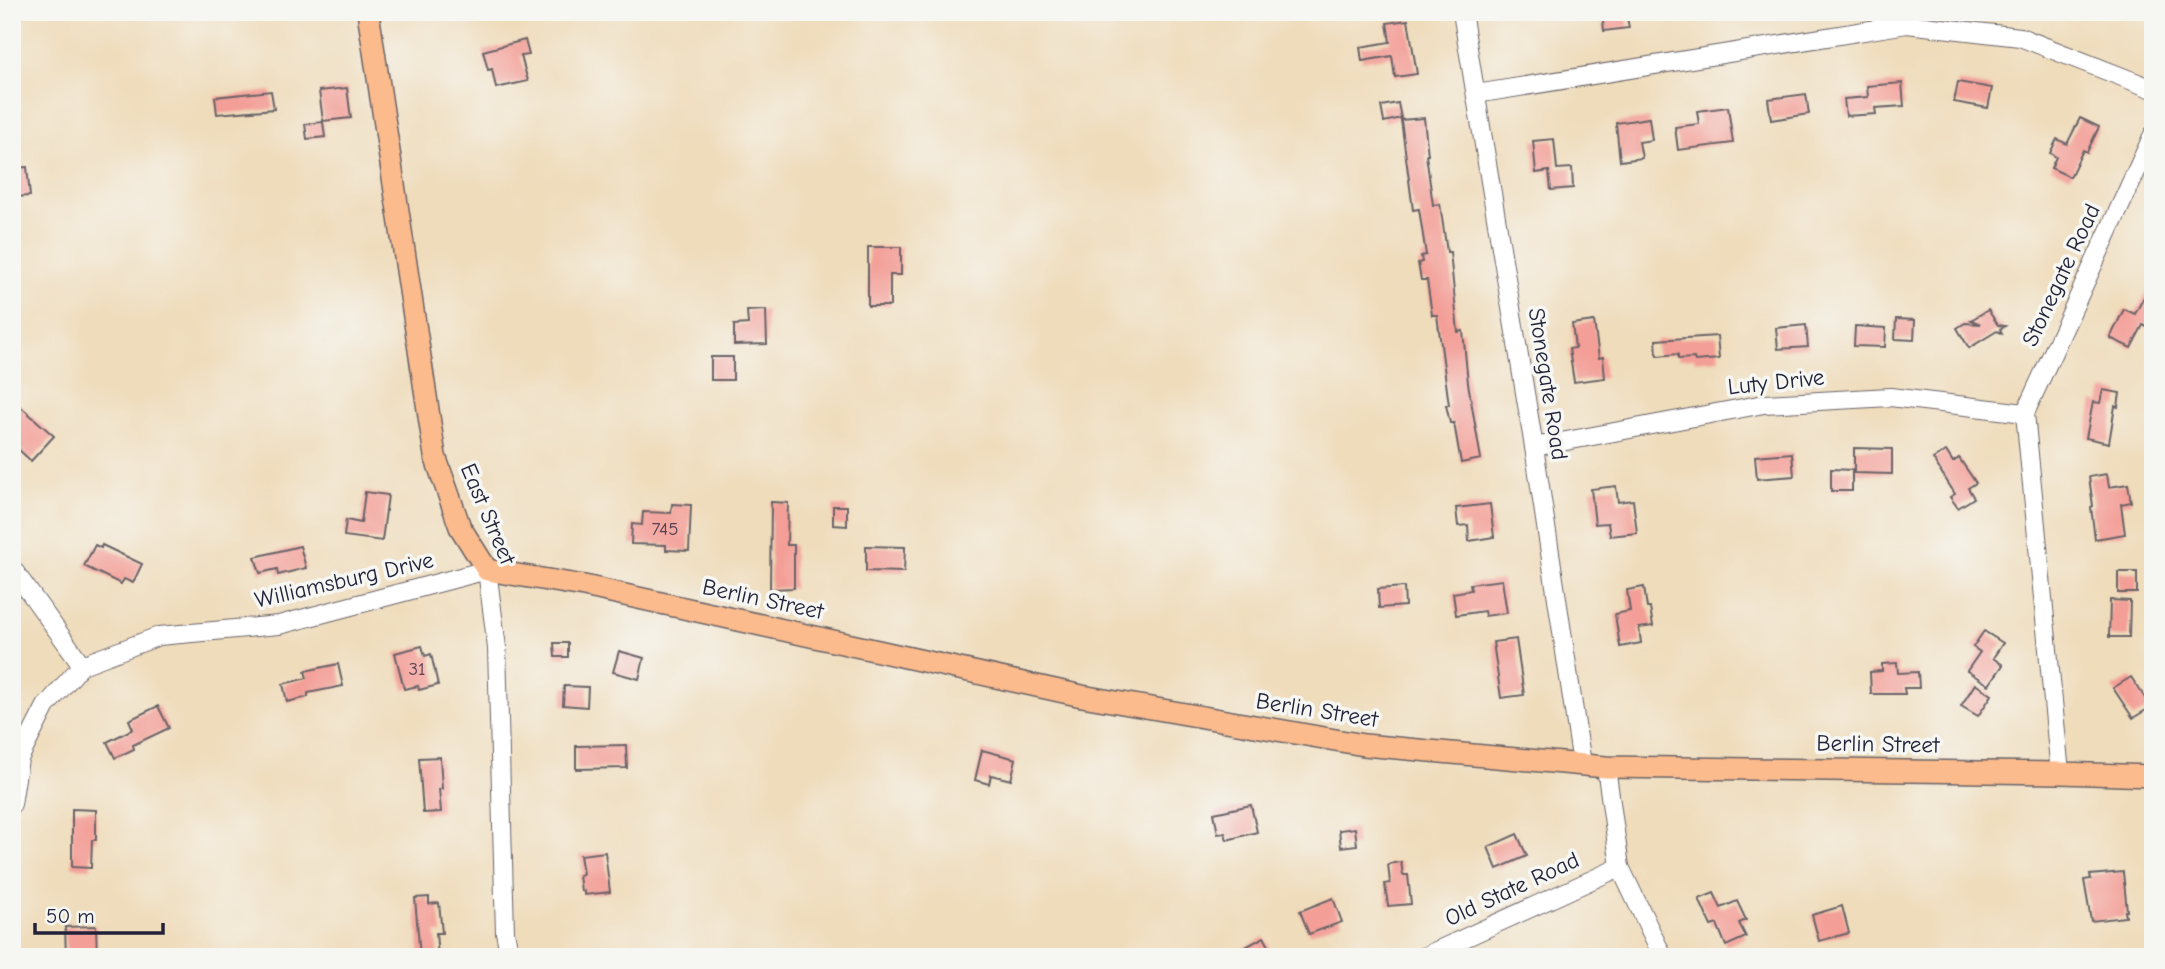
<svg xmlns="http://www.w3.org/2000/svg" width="2165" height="969" font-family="'Comic Neue',sans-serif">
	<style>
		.building { fill: #f39e96 }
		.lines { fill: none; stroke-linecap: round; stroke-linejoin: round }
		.minor-casing { stroke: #6a6368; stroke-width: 20 }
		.major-casing { stroke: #6a6368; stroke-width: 24 }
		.minor { stroke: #fff; stroke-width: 18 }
		.major { stroke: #fbbb8c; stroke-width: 21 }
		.labels { text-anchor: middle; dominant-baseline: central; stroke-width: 7; stroke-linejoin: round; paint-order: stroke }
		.number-label { font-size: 19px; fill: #564152 }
		.street-label { font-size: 23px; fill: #22223b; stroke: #f6f6f2 }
	</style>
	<rect width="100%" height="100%" fill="#f6f6f2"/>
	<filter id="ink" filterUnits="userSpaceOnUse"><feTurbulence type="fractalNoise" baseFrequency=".0143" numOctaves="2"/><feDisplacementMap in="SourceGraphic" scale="14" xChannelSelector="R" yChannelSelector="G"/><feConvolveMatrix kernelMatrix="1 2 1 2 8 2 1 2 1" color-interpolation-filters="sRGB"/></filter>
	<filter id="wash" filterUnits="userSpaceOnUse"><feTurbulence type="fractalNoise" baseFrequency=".00686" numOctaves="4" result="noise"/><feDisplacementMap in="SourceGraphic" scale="28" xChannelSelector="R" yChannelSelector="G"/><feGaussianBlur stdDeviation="1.57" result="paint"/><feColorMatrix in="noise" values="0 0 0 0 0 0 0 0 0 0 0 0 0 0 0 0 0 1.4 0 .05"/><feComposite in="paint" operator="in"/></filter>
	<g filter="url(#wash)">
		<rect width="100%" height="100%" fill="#efdcbb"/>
		<g id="blocks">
			<!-- building -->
			<g class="building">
				<path d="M1602,12H1626L1629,28L1604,31Z"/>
				<path d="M1408,20L1417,74L1395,77L1392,56L1362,61L1360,47L1390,42L1387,23Z"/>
				<path d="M525,40L529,55L521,56L528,81L496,88L492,69L488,70L483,51Z"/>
				<path d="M1958,82L1992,88L1988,108L1954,102Z"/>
				<path d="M1902,83L1904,106L1875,108L1876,114L1846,116L1844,99L1868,97L1867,86Z"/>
				<path d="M347,88L351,118L323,121L319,91Z"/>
				<path d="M271,91L274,109L217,114L215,97Z"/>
				<path d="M1806,94L1809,114L1771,120L1768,99Z"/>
				<path d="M1398,103L1401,118L1384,122L1381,106Z"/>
				<path d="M1728,107L1733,143L1678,150L1675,127L1699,124L1697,111Z"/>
				<path d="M1424,118L1428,155H1426L1433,205L1440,204L1447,252H1450L1458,332L1463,331L1468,383L1481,459L1461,463L1454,423H1450L1446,405H1449L1437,315H1432L1427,280H1421L1418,263L1422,262L1421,256L1426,255L1419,209L1413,210L1401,120Z"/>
				<path d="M1649,118L1652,140L1639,142L1642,158L1620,161L1616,123Z"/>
				<path d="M2080,118L2099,127L2087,152L2083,150L2070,177L2051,168L2056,157L2050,153L2057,139L2067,144Z"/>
				<path d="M323,122L325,137L307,139L305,124Z"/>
				<path d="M1554,139L1557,169L1572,168L1573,188L1551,190L1549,171L1536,173L1533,141Z"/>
				<path d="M27,167L30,196L12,197V168Z"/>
				<path d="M868,247H901V275H890V306H868Z"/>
				<path d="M2153,280V330L2143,325L2131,348L2110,338L2124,309L2135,314Z"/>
				<path d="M766,310L767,344L734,345V325L748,324L747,311Z"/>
				<path d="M1988,310L1998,325L2005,326L2000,329L2002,333L1997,331L1969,348L1957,328L1965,323L1981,324L1971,320Z"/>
				<path d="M1896,319L1915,320L1914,340L1895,339Z"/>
				<path d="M1594,321L1599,358L1603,357L1605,378L1574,382L1569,349L1575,348L1572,324Z"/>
				<path d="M1806,325L1808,347L1778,349L1776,328Z"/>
				<path d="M1855,326L1886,328L1885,347L1854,346Z"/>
				<path d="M1717,336L1719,359L1695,361L1694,358L1678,359V354L1657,356L1656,340Z"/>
				<rect x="711" y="357" width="22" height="23"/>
				<path d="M2103,390L2120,393L2118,407L2115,406L2109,443L2086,438L2093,402L2100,403Z"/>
				<path d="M12,399L54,436L31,461L16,447L18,445L12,439Z"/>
				<path d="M1854,448L1892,449V474L1854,473Z"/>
				<path d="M1946,451L1953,462L1959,458L1976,483L1968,488L1974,498L1958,508L1950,497L1955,494L1933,459Z"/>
				<path d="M1792,453L1794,476L1757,479L1755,456Z"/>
				<path d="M1831,469L1852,470V491H1831Z"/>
				<path d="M2107,474L2109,487L2128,484L2131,502L2121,504L2125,534L2095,539L2091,507L2093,506L2089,477Z"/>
				<path d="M1616,486L1618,502L1633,500L1637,533L1610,536L1608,523L1595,524L1591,489Z"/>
				<path d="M365,492L388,495L382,541L344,536L346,520L361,523Z"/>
				<path d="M771,502L788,503L787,545H794V588L770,589Z"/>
				<path d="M672,504L691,505L689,551L666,550V545L631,544L632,524L642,525L643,512L671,513Z"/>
				<path d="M1490,504L1494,537L1469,541L1468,525L1458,526L1456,508Z"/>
				<path d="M833,506H847V526L833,525Z"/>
				<path d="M95,545L101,548L102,545L142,564L133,583L124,579L121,584L84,566Z"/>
				<path d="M300,546L306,568L278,575L277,569L260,573L255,557Z"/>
				<path d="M866,546L905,547L904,572L866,571Z"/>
				<rect x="2118" y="572" width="19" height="21"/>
				<path d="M1502,580L1507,613L1485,616L1484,611L1456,615L1453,593L1471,590L1470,584Z"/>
				<path d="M1404,587L1405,606L1379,608L1378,589Z"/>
				<path d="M1644,587L1647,608H1650L1653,626L1639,628L1641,643L1620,647L1615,614L1630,611L1627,590Z"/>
				<path d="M2110,600L2130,601L2129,637H2109Z"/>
				<path d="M1984,631L2003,643L1993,658L2003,665L1989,685L1967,671L1980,652L1973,647Z"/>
				<path d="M1516,639L1524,695L1501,698L1493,642Z"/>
				<path d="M554,643H568V657H555Z"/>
				<path d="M422,646L425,656L431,654L438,685L419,690L418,686L404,689L395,653Z"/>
				<path d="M619,651L644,658L639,679L613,672Z"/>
				<path d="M1897,663L1898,673L1918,672L1919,688H1904L1905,694H1871L1870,672L1882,671V664Z"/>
				<path d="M338,664L343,686L308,693V697L287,702L283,684L307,678L305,671Z"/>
				<path d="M2131,677L2151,707L2133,718L2113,688Z"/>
				<path d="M1975,684L1992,695L1978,716L1961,706Z"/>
				<path d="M564,686L588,687L587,707L563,705Z"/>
				<path d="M158,706L169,728L133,745L134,749L115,758L107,742L133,729L129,720Z"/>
				<path d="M626,745L627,768L576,769V746Z"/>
				<path d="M982,750L1016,759L1011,780L991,775L989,784L975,780Z"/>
				<path d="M440,757L442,789H439L441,812L423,813L419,758Z"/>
				<path d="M1251,805L1257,832L1227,840L1225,833L1218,834L1214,813Z"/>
				<path d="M72,809L96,810V840H92L91,868L72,867Z"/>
				<path d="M1355,828L1357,845L1341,847L1339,830Z"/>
				<path d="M1517,834L1527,856L1497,869L1488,847Z"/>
				<path d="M605,852L610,892L584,895V891H581L579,875L583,874L580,855Z"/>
				<path d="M1401,862L1403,875H1408L1411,904L1388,906L1385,884L1390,883L1388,864Z"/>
				<path d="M2123,872L2127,911H2125L2126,917L2091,921L2084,880L2091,879L2090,875Z"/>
				<path d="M1714,893L1721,908L1737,901L1746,920L1739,923L1746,937L1726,946L1717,924L1711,926L1699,899Z"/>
				<path d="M429,897V904L439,903L442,933H436L438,957H420L415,898Z"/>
				<path d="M1333,898L1342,922L1309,934L1300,911Z"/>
				<path d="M1842,906L1849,933L1819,941L1812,915Z"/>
				<path d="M96,926L97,957H66L65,927Z"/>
				<path d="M1264,937L1275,957H1227Z"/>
			</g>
		</g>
	</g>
	<g filter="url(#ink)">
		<use href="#blocks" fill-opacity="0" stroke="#6a6368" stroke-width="2"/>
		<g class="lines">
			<defs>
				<g id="minor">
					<path d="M1462,12L1534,447L1582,764"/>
					<path d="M1476,94L1907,24L2020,37L2153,89"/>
					<path d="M1534,447L1764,404L1890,397L2025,413"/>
					<path d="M12,568L82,665"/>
					<path d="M1606,767L1620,867L1663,957"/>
					<path d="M2060,773L2025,413L2153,135"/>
					<path d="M12,804L19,759L46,706L82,665L159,636L279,625L487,570L497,648L505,932L510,957"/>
					<path d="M1423,957L1620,867"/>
				</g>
				<path id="major" d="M368,12L435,456L460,527L487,570L584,586L1082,696L1364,745L1606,767L2060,773L2153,776"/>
			</defs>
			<!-- minor casing -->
			<use href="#minor" class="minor-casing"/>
			<!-- major casing -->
			<use href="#major" class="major-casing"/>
			<!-- minor -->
			<use href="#minor" class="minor"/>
			<!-- major -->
			<use href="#major" class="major"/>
		</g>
	</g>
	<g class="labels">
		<!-- number labels -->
		<g class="number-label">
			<text x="665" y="529">745</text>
			<text x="417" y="669">31</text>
		</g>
		<!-- street labels -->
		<g class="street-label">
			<text transform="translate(2061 275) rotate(-65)">Stonegate Road</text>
			<text transform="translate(1776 382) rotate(-6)">Luty Drive</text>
			<text transform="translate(1548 384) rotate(81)">Stonegate Road</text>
			<text transform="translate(488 514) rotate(67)">East Street</text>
			<text transform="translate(344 580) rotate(-13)">Williamsburg Drive</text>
			<text transform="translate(763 599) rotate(12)">Berlin Street</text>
			<text transform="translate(1317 710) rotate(9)">Berlin Street</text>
			<text transform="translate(1878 744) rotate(1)">Berlin Street</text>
			<text transform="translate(1512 889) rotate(-25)">Old State Road</text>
		</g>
	</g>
	<!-- margin -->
	<rect width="2165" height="969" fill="none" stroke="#f6f6f2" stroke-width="42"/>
	<!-- scale -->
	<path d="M35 923v10h128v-10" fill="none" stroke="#22223b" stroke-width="3.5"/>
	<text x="46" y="923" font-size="21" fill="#22223b" stroke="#f6f6f2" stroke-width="5" paint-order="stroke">50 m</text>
</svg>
